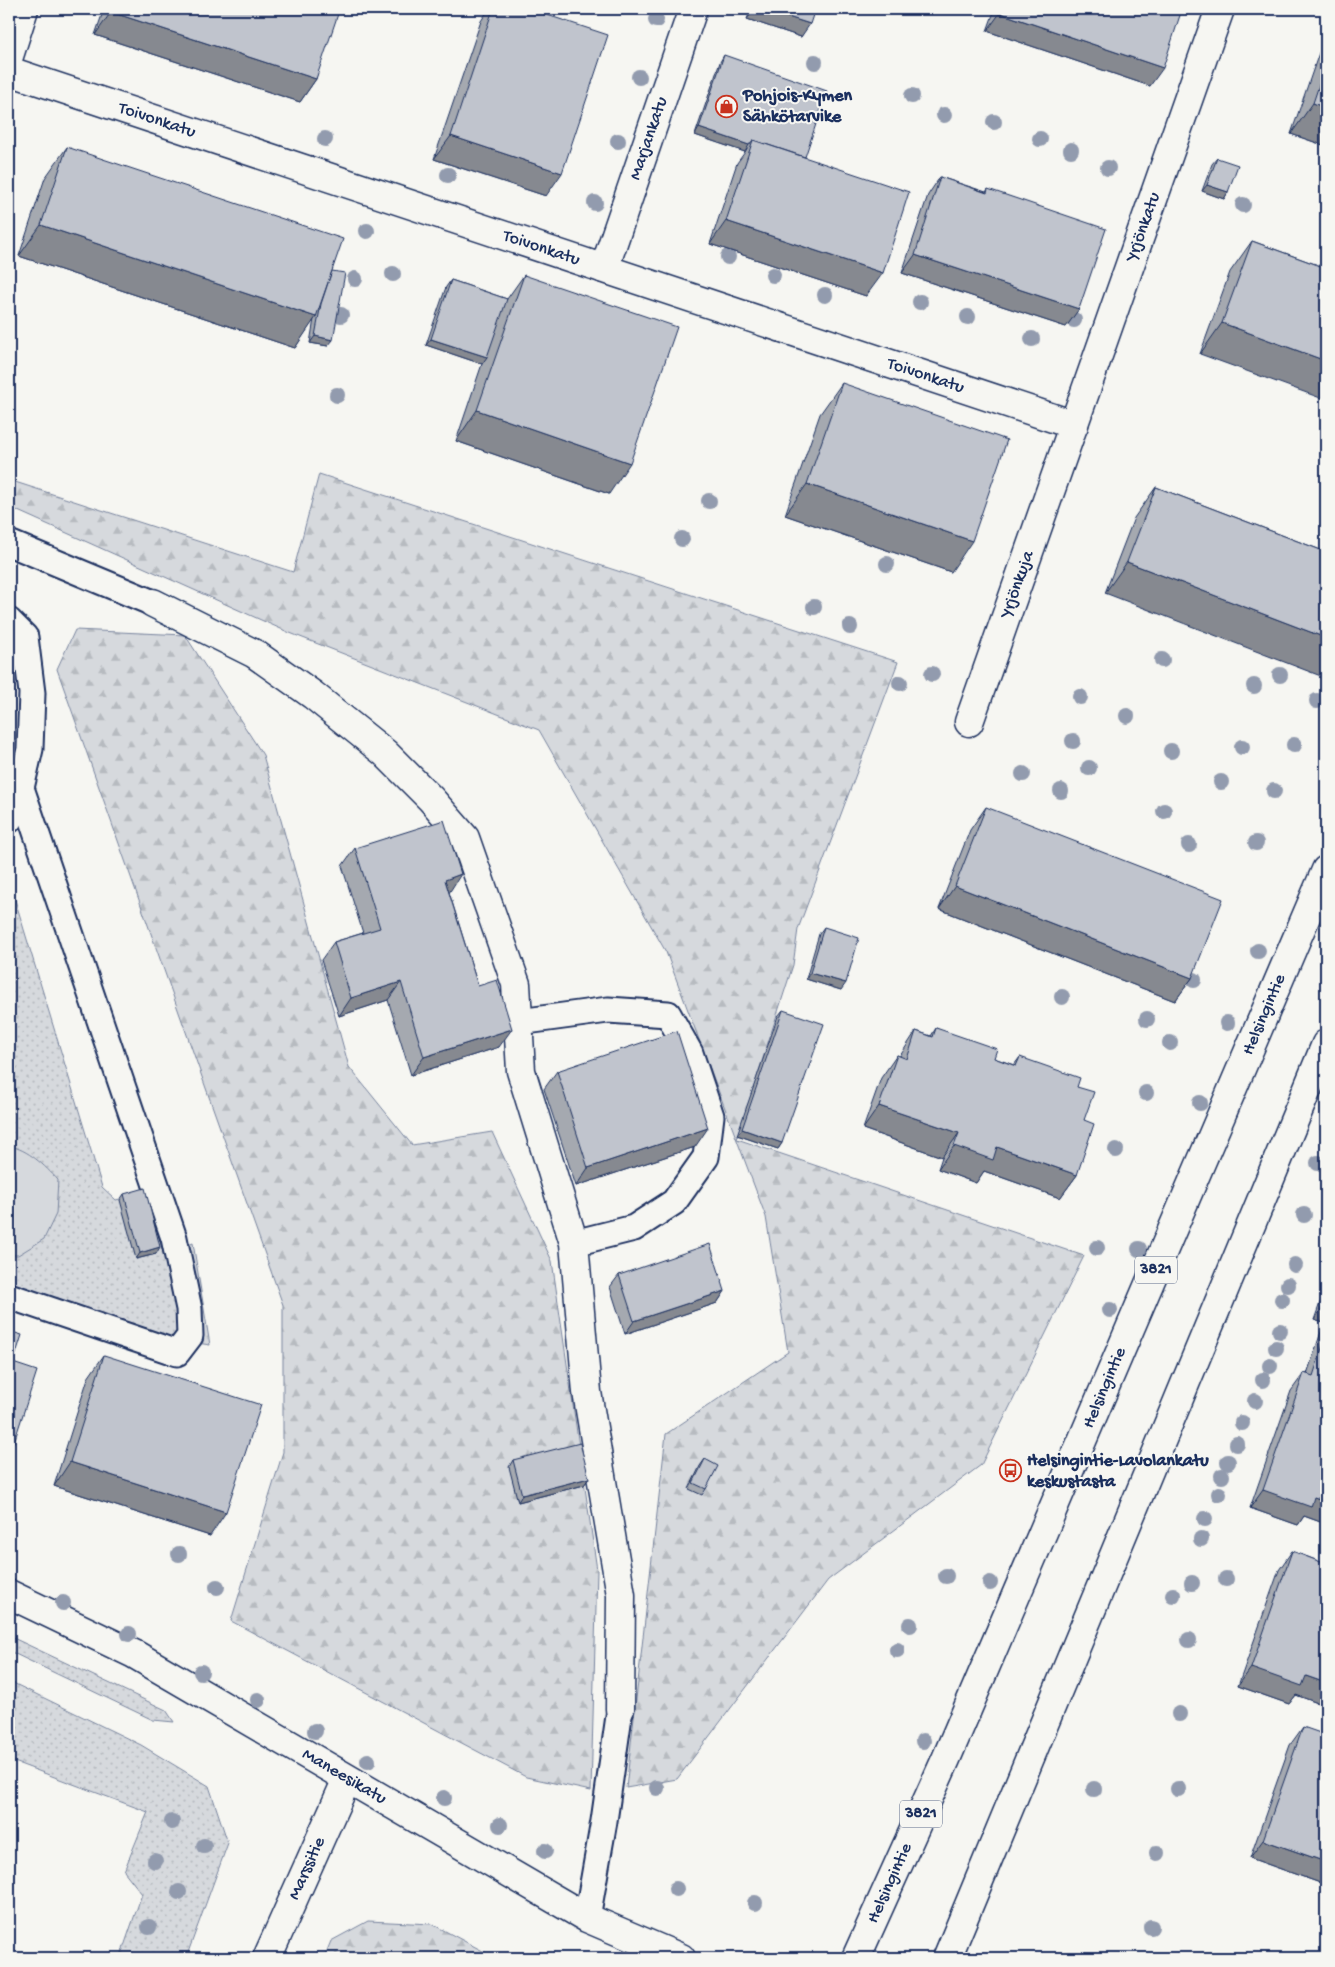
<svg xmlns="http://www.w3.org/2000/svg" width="1335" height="1967" font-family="'Gochi Hand',sans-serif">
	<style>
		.grass { fill: url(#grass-dots); stroke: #78849e }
		.forest { fill: url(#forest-firs); stroke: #78849e }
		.park { fill: #d6d9dd; stroke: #78849e }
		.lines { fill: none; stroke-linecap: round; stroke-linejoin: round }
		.service-casing { stroke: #1b2f5e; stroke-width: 29 }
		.minor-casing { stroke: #1b2f5e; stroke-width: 31 }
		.tertiary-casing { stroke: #1b2f5e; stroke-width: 31 }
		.primary-casing { stroke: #1b2f5e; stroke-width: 31 }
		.service { stroke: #f6f6f2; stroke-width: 25 }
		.minor { stroke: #f6f6f2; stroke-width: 28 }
		.tertiary { stroke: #f6f6f2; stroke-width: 28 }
		.primary { stroke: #f6f6f2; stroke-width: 28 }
		.tree { fill: #929bae }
		.wall { fill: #a5a9b0; stroke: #1b2f5e }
		.shaded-wall { fill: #868990; stroke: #1b2f5e }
		.building { fill: #c0c4cd; stroke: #1b2f5e }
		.labels { text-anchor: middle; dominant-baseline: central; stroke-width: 4; stroke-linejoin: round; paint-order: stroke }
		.shield { fill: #f6f6f2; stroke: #5d6b8a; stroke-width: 1 }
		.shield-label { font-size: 16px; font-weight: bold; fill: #1b2f5e }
		.poi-label { font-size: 18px; font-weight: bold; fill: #1b2f5e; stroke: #f6f6f2; text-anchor: start }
		.street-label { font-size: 18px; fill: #1b2f5e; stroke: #f6f6f2 }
	</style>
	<defs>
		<pattern id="grass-dots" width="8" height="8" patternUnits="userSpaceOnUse" patternTransform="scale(1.25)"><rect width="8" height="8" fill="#d6d9dd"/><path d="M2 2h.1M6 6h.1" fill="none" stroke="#b7bbc0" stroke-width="1.8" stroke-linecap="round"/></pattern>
		<pattern id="forest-firs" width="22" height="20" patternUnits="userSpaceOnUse" patternTransform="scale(1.25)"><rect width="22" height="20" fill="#d6d9dd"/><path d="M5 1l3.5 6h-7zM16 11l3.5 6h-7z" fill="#b7bbc0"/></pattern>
	</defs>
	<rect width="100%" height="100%" fill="#f6f6f2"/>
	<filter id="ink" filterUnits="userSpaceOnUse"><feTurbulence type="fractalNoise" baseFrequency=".02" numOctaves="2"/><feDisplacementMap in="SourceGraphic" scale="10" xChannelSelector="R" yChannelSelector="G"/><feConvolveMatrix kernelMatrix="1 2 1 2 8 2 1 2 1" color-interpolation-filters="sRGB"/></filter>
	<g filter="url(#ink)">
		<!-- grass -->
		<g class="grass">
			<path d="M9,880L102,1187L116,1200L146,1192L164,1255L193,1243L210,1345L158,1337L9,1283Z"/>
			<path d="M9,1636L166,1710L174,1722L153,1720L9,1651Z"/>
			<path d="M9,1681L141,1745L209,1786L228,1843L186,1958H120L142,1894L124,1871L148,1812L9,1760Z"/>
		</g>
		<!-- forest -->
		<g class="forest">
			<path d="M319,474L898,662L798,929L793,965L737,1139L1084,1256L981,1465L828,1580L677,1779L626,1788L666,1434L788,1352L766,1217L666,952L539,730L290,633L9,507V480L293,572Z"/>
			<path d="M75,630L185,635L263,755L349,1067L412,1145L492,1132L552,1261L597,1570L591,1791L526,1777L231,1621L283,1452V1305L57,669Z"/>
			<path d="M368,1921L432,1924L496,1958H324L331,1941Z"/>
		</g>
		<!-- park -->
		<path class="park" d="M9,1146C28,1149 45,1166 58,1180L56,1214L44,1239L18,1255H9Z"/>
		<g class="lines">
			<defs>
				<g id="service">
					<path d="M9,543L153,603"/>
					<path d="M9,621L25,637L32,693L30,749L21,788L174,1238L189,1309L190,1336L177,1353L9,1296"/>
					<path d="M9,820L21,788"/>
					<path d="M519,1022L608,1010L668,1014L690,1053L711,1116L706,1157L674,1202L634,1228L574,1243"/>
					<path d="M587,1918L604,1821L620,1709"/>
				</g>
				<g id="minor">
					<path id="s1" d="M9,71L1074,425"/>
					<path id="s2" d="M604,269L693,9"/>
					<path d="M153,603L255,654L313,695L385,753L431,799L465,838L516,984L521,1071L574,1243L587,1392L621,1595L620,1709"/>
					<path id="s3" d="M969,722L1220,9"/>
					<path id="s4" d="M267,1958L347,1779"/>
				</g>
				<g id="tertiary">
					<path d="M9,56L24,9"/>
					<path id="s5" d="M9,1594L134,1654L587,1918L681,1958"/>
				</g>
				<g id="primary">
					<path id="s6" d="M856,1958L946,1759L1326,870"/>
					<path d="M947,1958L1326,1044"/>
				</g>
			</defs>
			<!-- service casing -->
			<use href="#service" class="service-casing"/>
			<!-- minor casing -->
			<use href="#minor" class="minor-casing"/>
			<!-- tertiary casing -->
			<use href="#tertiary" class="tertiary-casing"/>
			<!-- primary casing -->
			<use href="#primary" class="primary-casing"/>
			<!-- service -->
			<use href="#service" class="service"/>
			<!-- minor -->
			<use href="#minor" class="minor"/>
			<!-- tertiary -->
			<use href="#tertiary" class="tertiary"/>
			<!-- primary -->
			<use href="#primary" class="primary"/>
		</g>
		<!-- trees -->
		<g class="tree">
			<circle cx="656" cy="20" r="8"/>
			<circle cx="815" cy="62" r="8"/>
			<circle cx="639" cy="77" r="8"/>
			<circle cx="912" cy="96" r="8"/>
			<circle cx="944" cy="115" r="8"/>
			<circle cx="994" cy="122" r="8"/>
			<circle cx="325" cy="139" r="8"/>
			<circle cx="1040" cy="139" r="8"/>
			<circle cx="618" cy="141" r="8"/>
			<circle cx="1071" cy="150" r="8"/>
			<circle cx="1108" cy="168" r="8"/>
			<circle cx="448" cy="175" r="8"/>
			<circle cx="595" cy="203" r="8"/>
			<circle cx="1243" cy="205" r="8"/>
			<circle cx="367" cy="231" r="8"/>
			<circle cx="728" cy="257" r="8"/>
			<circle cx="393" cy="274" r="8"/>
			<circle cx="773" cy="275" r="8"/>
			<circle cx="355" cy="279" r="8"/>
			<circle cx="825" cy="295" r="8"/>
			<circle cx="920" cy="302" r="8"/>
			<circle cx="341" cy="315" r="8"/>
			<circle cx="968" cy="317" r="8"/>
			<circle cx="1074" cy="320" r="8"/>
			<circle cx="1032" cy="339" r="8"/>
			<circle cx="337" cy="395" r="8"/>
			<circle cx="709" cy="501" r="8"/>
			<circle cx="682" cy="539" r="8"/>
			<circle cx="887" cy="564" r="8"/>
			<circle cx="814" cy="607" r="8"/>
			<circle cx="850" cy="627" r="8"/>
			<circle cx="1162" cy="660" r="8"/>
			<circle cx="932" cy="674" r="8"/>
			<circle cx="1280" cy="675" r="8"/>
			<circle cx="900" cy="683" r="8"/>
			<circle cx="1254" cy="686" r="8"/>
			<circle cx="1080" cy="697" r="8"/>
			<circle cx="1317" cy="701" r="8"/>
			<circle cx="1127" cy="716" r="8"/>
			<circle cx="1073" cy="741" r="8"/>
			<circle cx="1294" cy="745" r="8"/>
			<circle cx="1242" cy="747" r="8"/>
			<circle cx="1171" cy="751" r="8"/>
			<circle cx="1089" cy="768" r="8"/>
			<circle cx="1023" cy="774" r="8"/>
			<circle cx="1221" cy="782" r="8"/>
			<circle cx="1061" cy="791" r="8"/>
			<circle cx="1274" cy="791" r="8"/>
			<circle cx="1164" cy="811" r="8"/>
			<circle cx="1256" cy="843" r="8"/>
			<circle cx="1189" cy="845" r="8"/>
			<circle cx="1258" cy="951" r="8"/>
			<circle cx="1194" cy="980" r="8"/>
			<circle cx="1062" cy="997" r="8"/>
			<circle cx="1147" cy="1019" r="8"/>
			<circle cx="1227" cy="1023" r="8"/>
			<circle cx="1170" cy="1043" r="8"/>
			<circle cx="1146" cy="1093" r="8"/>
			<circle cx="1200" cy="1103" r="8"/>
			<circle cx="1116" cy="1150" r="8"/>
			<circle cx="1318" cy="1163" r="8"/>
			<circle cx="1304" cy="1215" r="8"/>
			<circle cx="1097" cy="1248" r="8"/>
			<circle cx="1139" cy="1249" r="8"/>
			<circle cx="1295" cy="1265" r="8"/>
			<circle cx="1288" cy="1285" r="8"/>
			<circle cx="1282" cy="1300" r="8"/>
			<circle cx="1110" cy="1310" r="8"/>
			<circle cx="1280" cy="1331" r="8"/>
			<circle cx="1276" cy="1348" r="8"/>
			<circle cx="1270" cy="1366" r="8"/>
			<circle cx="1263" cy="1380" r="8"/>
			<circle cx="1255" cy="1401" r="8"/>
			<circle cx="1242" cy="1423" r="8"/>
			<circle cx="1237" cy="1444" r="8"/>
			<circle cx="1228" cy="1462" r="8"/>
			<circle cx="1222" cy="1476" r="8"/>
			<circle cx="1219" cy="1494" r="8"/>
			<circle cx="1205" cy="1519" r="8"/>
			<circle cx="1201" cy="1539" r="8"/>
			<circle cx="179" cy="1554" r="8"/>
			<circle cx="946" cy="1576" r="8"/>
			<circle cx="1226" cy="1579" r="8"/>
			<circle cx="990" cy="1583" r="8"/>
			<circle cx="1192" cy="1583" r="8"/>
			<circle cx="217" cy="1587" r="8"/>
			<circle cx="1173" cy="1595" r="8"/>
			<circle cx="63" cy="1603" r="8"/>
			<circle cx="910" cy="1625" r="8"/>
			<circle cx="129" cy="1634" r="8"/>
			<circle cx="1189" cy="1640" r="8"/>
			<circle cx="897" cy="1650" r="8"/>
			<circle cx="201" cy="1672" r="8"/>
			<circle cx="258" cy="1700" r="8"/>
			<circle cx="1179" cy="1714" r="8"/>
			<circle cx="315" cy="1731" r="8"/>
			<circle cx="923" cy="1741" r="8"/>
			<circle cx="368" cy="1761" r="8"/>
			<circle cx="657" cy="1788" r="8"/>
			<circle cx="1094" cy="1789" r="8"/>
			<circle cx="1178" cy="1789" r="8"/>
			<circle cx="444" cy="1798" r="8"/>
			<circle cx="172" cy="1822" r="8"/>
			<circle cx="500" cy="1825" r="8"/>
			<circle cx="204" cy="1846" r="8"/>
			<circle cx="545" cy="1851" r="8"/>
			<circle cx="1157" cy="1853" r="8"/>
			<circle cx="155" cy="1861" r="8"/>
			<circle cx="676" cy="1889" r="8"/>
			<circle cx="179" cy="1892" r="8"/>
			<circle cx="755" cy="1903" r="8"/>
			<circle cx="149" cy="1927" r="8"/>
			<circle cx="1151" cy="1927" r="8"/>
		</g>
		<!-- wall -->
		<g class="wall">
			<path d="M104,9H332L316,79L300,102L95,35Z"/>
			<path d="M489,9H529L546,196L434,159L481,21Z"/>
			<path d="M751,9H815L801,37L747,19Z"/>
			<path d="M995,9H1182L1150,86L987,31Z"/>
			<path d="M1326,39V146L1291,134L1321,47Z"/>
			<path d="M724,55L805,157L866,296L710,244L737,163L745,152L695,135L720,62Z"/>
			<path d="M67,147L332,271L328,346L310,343L314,319L295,348L19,256L45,178Z"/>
			<path d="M1217,158L1228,192L1224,199L1202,191L1212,164Z"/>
			<path d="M940,177L986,192L988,189L1066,327L902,273L928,195Z"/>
			<path d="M1252,241L1326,268L1200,354L1230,272Z"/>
			<path d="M524,275L609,494L456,441L482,364L426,345L446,287L451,280L507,299Z"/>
			<path d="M842,383L951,572L785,515L820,414Z"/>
			<path d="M1156,487L1326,552L1105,593L1134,518Z"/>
			<path d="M986,807L1192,978L1175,1001L939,909L970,830Z"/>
			<path d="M355,848L449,892L478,986L499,1047L411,1075L388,1000L339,1016L321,960L334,942L363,933L342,866Z"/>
			<path d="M824,927L841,990L806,979L819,934Z"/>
			<path d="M783,1010L782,1143L778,1149L737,1135L778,1016Z"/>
			<path d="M936,1028L994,1058L1014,1065L1020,1057L1077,1087L1084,1120L1077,1175L1060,1198L984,1171L976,1183L938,1169L942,1157L863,1129L881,1078L897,1055L900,1056L916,1031L931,1036Z"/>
			<path d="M557,1071L695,1147L576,1186L544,1089Z"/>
			<path d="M124,1194L156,1254L136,1259L120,1200Z"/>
			<path d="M619,1275L725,1291L717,1303L625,1334L610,1287Z"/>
			<path d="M1326,1286V1524L1304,1516L1298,1525L1250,1508L1291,1391L1304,1373L1307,1374L1324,1323L1314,1320Z"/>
			<path d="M104,1355L210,1536L54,1486L88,1378Z"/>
			<path d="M705,1459L706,1489L702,1495L689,1489L700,1466Z"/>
			<path d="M513,1460L589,1478L584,1485L518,1502L509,1467Z"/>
			<path d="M1292,1551L1326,1564V1706L1296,1695L1289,1704L1238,1686L1279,1570Z"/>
			<path d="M1303,1727L1326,1885L1250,1858L1290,1745Z"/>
		</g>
		<!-- shaded-wall -->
		<g class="shaded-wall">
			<path d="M755,9H763L810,24L801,37L747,19Z"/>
			<path d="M111,12L316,79L300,102L95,35Z"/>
			<path d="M1000,13L1163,68L1150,86L987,31Z"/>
			<path d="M1313,103L1326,108V146L1291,134Z"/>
			<path d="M699,128L749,145L745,152L695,135Z"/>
			<path d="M451,136L562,173L546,196L434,159Z"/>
			<path d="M1207,185L1228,192L1224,199L1202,191Z"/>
			<path d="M726,221L883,273L866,296L710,244Z"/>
			<path d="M41,225L316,317L295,348L19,256Z"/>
			<path d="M915,255L1079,309L1066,327L902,273Z"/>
			<path d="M1222,323L1326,361V400L1200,354Z"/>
			<path d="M315,336L333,340L328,346L310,343Z"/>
			<path d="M431,339L487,357L482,364L426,345Z"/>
			<path d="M477,410L630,463L609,494L456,441Z"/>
			<path d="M807,484L972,541L951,572L785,515Z"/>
			<path d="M1127,562L1326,638V678L1105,593Z"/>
			<path d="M461,874L449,893L445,880Z"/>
			<path d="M955,886L1192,978L1175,1001L939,909Z"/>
			<path d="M810,973L846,983L841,990L806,979Z"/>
			<path d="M401,982L388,1000L339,1016L351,998Z"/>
			<path d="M512,1029L499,1047L411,1075L424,1057Z"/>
			<path d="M879,1106L959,1133L942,1157L863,1129Z"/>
			<path d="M708,1128L695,1147L576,1186L588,1168Z"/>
			<path d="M742,1129L782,1143L778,1149L737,1135Z"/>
			<path d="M954,1146L997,1147L1077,1175L1060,1198L984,1171L976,1183L938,1169Z"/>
			<path d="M160,1247L156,1254L136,1259L140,1253Z"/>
			<path d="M725,1291L717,1303L625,1334L634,1321Z"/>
			<path d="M1326,1302V1320L1324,1323L1314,1320Z"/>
			<path d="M9,1440L14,1442L9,1449Z"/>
			<path d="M70,1462L226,1512L210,1536L54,1486Z"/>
			<path d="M589,1478L584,1485L518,1502L522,1495Z"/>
			<path d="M1263,1490L1314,1497L1326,1501V1524L1304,1516L1298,1525L1250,1508Z"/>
			<path d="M1251,1668L1306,1676L1326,1683V1706L1296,1695L1289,1704L1238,1686Z"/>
			<path d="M1263,1840L1326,1862V1885L1250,1858Z"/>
		</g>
		<!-- building -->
		<g class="building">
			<path d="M112,9H332L339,11L316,79L111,12Z"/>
			<path d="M493,9H529L608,35L562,173L451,136Z"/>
			<path d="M763,9H815L810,24Z"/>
			<path d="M1001,9H1182L1163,68L1000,13Z"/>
			<path d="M724,55L827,91L805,157L753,140L749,145L699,128Z"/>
			<path d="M1326,64V108L1313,103Z"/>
			<path d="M753,140L909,192L883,273L726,221Z"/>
			<path d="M67,147L343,239L316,317L41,225Z"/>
			<path d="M1217,158L1238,165L1228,192L1207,185Z"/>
			<path d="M940,177L987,193L988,189L1106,229L1079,309L915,255Z"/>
			<path d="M1252,241L1326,268V361L1222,323Z"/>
			<path d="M332,271L345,273L333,340L315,336L321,304Z"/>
			<path d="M524,275L677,327L630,463L477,410Z"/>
			<path d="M451,280L507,299L487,357L431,339Z"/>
			<path d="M842,383L1007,440L972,541L807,484Z"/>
			<path d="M1156,487L1326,552V638L1127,562Z"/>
			<path d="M9,757L11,758L9,770Z"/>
			<path d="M986,807L1223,899L1192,978L955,886Z"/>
			<path d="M444,820L461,874L445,880L478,986L497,980L512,1029L424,1057L401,982L351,998L334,942L380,928L355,848Z"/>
			<path d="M824,927L859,938L846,983L810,973Z"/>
			<path d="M783,1010L824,1024L782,1143L742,1129Z"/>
			<path d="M936,1028L997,1049L994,1058L1016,1066L1020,1057L1080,1078L1077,1087L1094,1092L1084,1120L1094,1124L1077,1175L997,1147L993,1160L954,1146L959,1133L879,1106L897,1055L907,1059L916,1031L933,1037Z"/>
			<path d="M677,1031L708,1128L588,1168L557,1071Z"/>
			<path d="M145,1188L160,1247L140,1253L124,1194Z"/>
			<path d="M710,1244L725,1291L634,1321L619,1275Z"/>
			<path d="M9,1331L22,1335L13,1363L37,1371L14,1442L9,1440Z"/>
			<path d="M1326,1336V1501L1314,1497L1311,1507L1263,1490L1304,1373L1313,1376Z"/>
			<path d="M104,1355L261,1405L226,1512L70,1462Z"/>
			<path d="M580,1443L589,1478L522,1495L513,1460Z"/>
			<path d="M705,1459L718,1466L706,1489L693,1483Z"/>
			<path d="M1292,1551L1326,1564V1683L1306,1676L1302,1686L1251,1668Z"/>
			<path d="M1303,1727L1326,1735V1862L1263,1840Z"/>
		</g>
	</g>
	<!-- icons -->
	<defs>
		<symbol id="shop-ring" viewBox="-11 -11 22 22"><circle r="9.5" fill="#f6f6f2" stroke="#c8321e" stroke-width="1.5"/><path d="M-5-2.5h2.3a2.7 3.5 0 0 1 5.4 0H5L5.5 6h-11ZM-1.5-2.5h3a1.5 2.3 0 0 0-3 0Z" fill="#c8321e"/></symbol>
		<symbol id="bus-ring" viewBox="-11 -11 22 22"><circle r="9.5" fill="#f6f6f2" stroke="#c8321e" stroke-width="1.5"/><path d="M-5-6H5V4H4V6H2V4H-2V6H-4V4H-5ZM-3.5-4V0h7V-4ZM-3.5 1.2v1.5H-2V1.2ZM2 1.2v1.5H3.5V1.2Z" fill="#c8321e"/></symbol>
	</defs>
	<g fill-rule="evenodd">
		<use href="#shop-ring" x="714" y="94" width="25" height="25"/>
		<use href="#bus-ring" x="998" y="1458" width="25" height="25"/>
	</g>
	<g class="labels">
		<!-- shield labels -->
		<g class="shield">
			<rect x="1135" y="1256.5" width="42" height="27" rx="4"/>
			<rect x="900" y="1800.5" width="42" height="27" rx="4"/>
		</g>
		<g class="shield-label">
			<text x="1156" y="1270">3821</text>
			<text x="921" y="1814">3821</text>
		</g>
		<!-- poi labels -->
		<g class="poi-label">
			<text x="743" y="96">Pohjois-Kymen<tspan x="743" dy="21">Sähkötarvike</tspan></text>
			<text x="1027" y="1461">Helsingintie-Lavolankatu<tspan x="1027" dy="21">keskustasta</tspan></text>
		</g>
		<!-- street labels -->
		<g class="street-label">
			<text stroke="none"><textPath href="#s1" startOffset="156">Toivonkatu</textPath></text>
			<text stroke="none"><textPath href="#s2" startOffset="138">Marjankatu</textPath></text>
			<text stroke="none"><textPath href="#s3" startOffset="525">Yrjönkatu</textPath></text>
			<text stroke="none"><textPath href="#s1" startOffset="561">Toivonkatu</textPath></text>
			<text stroke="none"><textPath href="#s1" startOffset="966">Toivonkatu</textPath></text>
			<text stroke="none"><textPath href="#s3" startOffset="146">Yrjönkuja</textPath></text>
			<text stroke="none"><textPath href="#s6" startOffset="1028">Helsingintie</textPath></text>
			<text stroke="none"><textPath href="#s6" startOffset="622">Helsingintie</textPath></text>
			<text stroke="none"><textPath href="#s5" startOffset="382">Maneesikatu</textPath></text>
			<text stroke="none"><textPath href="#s4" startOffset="98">Marssitie</textPath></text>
			<text stroke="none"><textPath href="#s6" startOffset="82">Helsingintie</textPath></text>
		</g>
	</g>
	<!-- margin -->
	<rect width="1335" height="1967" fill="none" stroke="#f6f6f2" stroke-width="30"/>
	<rect x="15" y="15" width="1305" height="1937" fill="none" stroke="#1b2f5e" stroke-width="2" filter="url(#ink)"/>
</svg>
